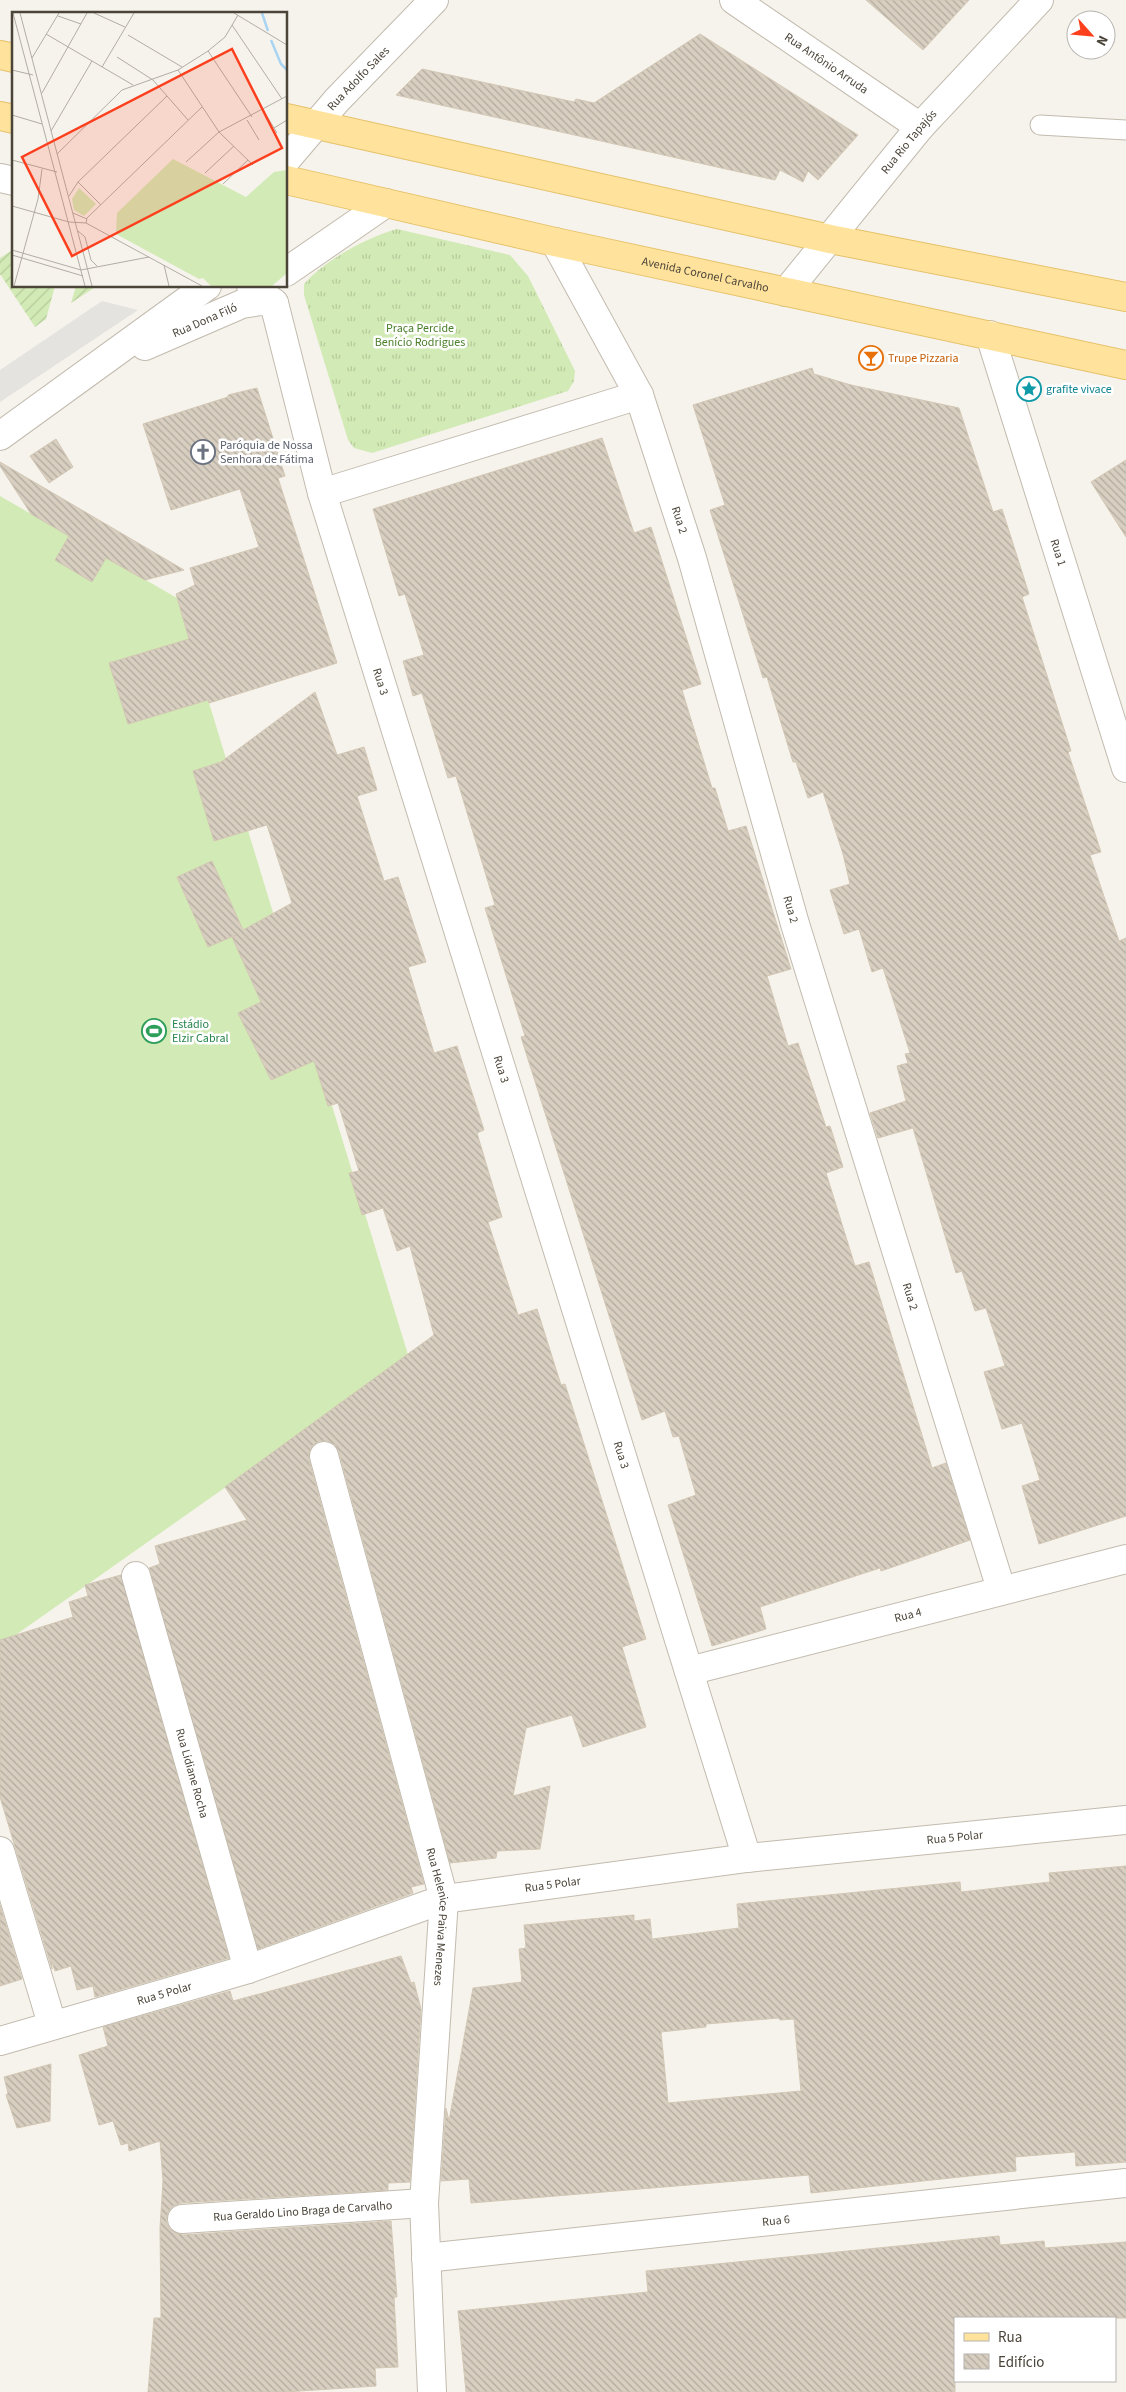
<svg xmlns="http://www.w3.org/2000/svg" width="1126" height="2392" font-family="'Source Sans 3',sans-serif">
	<style>
		.grass { fill: url(#grass-tufts) }
		.garden { fill: url(#garden-furrows) }
		.pitch { fill: #d2eab5 }
		.parking { fill: #e5e3e0 }
		.building { fill: url(#building-back-hatch); stroke: #d3c7b4; fill-rule: evenodd }
		.lines { fill: none; stroke-linecap: round; stroke-linejoin: round }
		.lane-casing { stroke: #c2bbae; stroke-width: 21 }
		.street-casing { stroke: #c2bbae; stroke-width: 30 }
		.primary-casing { stroke: #e6c16a; stroke-width: 30 }
		.lane { stroke: #fff; stroke-width: 19 }
		.street { stroke: #fff; stroke-width: 28 }
		.primary { stroke: #ffe39c; stroke-width: 28 }
		.labels { text-anchor: middle; dominant-baseline: central; stroke-width: 5; stroke-linejoin: round; paint-order: stroke }
		.street-label { font-size: 12px; fill: #4b4439; stroke: #fff }
		.park-label { font-size: 12px; fill: #4a7f2a; stroke: #fff }
		.food-label { font-size: 12px; fill: #c56008; stroke: #fff; text-anchor: start }
		.culture-label { font-size: 12px; fill: #0d838f; stroke: #fff; text-anchor: start }
		.worship-label { font-size: 12px; fill: #5b616d; stroke: #fff; text-anchor: start }
		.leisure-label { font-size: 12px; fill: #27864d; stroke: #fff; text-anchor: start }
		.inset-river { fill: none; stroke: #a9d4f2; stroke-width: 2.5 }
		.inset-road { fill: none; stroke: #b2ada4; stroke-width: 1 }
		.view { fill: #fc3f1d; fill-opacity: 0.15; stroke: #fc3f1d; stroke-width: 2.5 }
		.inset-edge { fill: none; stroke: #4b4439; stroke-width: 2.5 }
	</style>
	<defs>
		<pattern id="grass-tufts" width="24" height="20" patternUnits="userSpaceOnUse" patternTransform="scale(1.25)"><rect width="24" height="20" fill="#d2eab5"/><path d="M3 7l-1-3M5 7V3M7 7l1-3M15 17l-1-3M17 17v-4M19 17l1-3" fill="none" stroke="#b6ca9c"/></pattern>
		<pattern id="garden-furrows" width="10" height="10" patternUnits="userSpaceOnUse" patternTransform="scale(1.25)"><rect width="10" height="10" fill="#d2eab5"/><path d="M-1 1l2-2M0 10L10 0M9 11l2-2" fill="none" stroke="#b6ca9c"/></pattern>
		<pattern id="building-back-hatch" width="6" height="6" patternUnits="userSpaceOnUse" patternTransform="scale(1.25)"><rect width="6" height="6" fill="#d8cfc1"/><path d="M-1 5l2 2M0 0l6 6M5-1l2 2" fill="none" stroke="#b1aa9e"/></pattern>
	</defs>
	<rect width="100%" height="100%" fill="#f6f3ec"/>
	<!-- grass -->
	<path class="grass" d="M397,229L510,255L528,276L575,371L574,381L568,391L372,453L354,448L348,440L304,295V284C324,261 367,237 397,229Z"/>
	<!-- garden -->
	<g class="garden">
		<path d="M14,249V286H55L46,319L35,327L0,274V258Z"/>
		<path d="M76,286H97L71,303Z"/>
	</g>
	<!-- pitch -->
	<path class="pitch" d="M0,496L177,598L409,1358L0,1646Z"/>
	<!-- parking -->
	<path class="parking" d="M102,301L138,310L0,402V370Z"/>
	<!-- building -->
	<g class="building">
		<path d="M866,0H969L923,50Z"/>
		<path d="M700,34L858,135L818,180L808,171L803,182L780,170L775,180L396,95L422,69L574,102L576,99L594,103Z"/>
		<path d="M812,368L814,374L851,385L959,408L993,512L1002,509L1029,594L1022,597L1071,751L1068,752L1101,852L1090,855L1119,941L1126,938V1516L1039,1544L1022,1486L1040,1480L1022,1423L1002,1429L984,1372L1005,1366L986,1308L975,1311L962,1271L956,1273L913,1128L878,1138L870,1113L906,1101L897,1066L908,1063L905,1054L910,1053L883,968L872,972L859,929L844,934L830,890L850,884L843,854L823,792L808,798L796,762H793L767,677L763,678L710,510L725,505L693,405Z"/>
		<path d="M257,388L285,476L278,478L337,663L209,703L208,700L128,724L109,663L189,639L176,594L195,585L190,568L259,547L240,489L171,510L143,424L228,397V395Z"/>
		<path d="M602,438L634,533L651,527L701,684L682,690L712,788H715L728,831L746,826L791,969L767,976L788,1046L798,1043L826,1127L830,1126L843,1167L826,1173L855,1266L869,1262L932,1468L946,1463L970,1540L919,1558L881,1571L880,1568L760,1607L766,1629L712,1646L668,1505L696,1495L679,1436L673,1437L665,1411L642,1420L521,1037L525,1036L485,908L495,905L456,776L448,778L422,693L413,696L403,661L424,655L405,594L399,596L373,509Z"/>
		<path d="M56,439L73,467L49,483L30,456Z"/>
		<path d="M1126,460V537L1091,482Z"/>
		<path d="M0,462L184,570L145,580L106,558L92,582L55,560L69,536L31,514L0,466Z"/>
		<path d="M315,692L337,755L364,747L377,790L357,796L384,881L398,877L426,962L408,967L434,1053L457,1046L484,1130L477,1133L502,1217L488,1222L518,1315L537,1309L561,1385L565,1384L646,1639L622,1647L646,1727L583,1747L572,1715L526,1728L513,1796L550,1786L540,1849L497,1851L496,1858L450,1863L339,1452L335,1445L328,1441H319L313,1445L309,1452V1460L424,1884L411,1887L413,1893L258,1949L149,1568L160,1564L155,1546L247,1520L225,1487L434,1335L410,1246L397,1251L383,1208L362,1215L349,1173L359,1171L338,1103L328,1106L314,1061L271,1080L238,1013L261,1002L232,937L236,935L208,947L177,877L212,861L243,930L292,903L267,825L214,841L193,771L221,762Z"/>
		<path d="M121,1575L229,1958L95,1997L93,1986L77,1990L71,1966L55,1971L52,1962V1969L0,1797V1640L73,1617L69,1602L88,1596L85,1585Z"/>
		<path d="M1126,1866V2162L1076,2166L1075,2152L1015,2157L1016,2171L811,2193L809,2175L471,2203L469,2179L441,2181L446,2108L449,2121L473,1988L522,1982L519,1949L526,1948L524,1925L634,1915V1921L650,1919L652,1939L739,1928L737,1904L960,1882L961,1892L1050,1882L1049,1873ZM779,2018L780,2020L794,2019L801,2091L668,2103L661,2032L706,2027V2024Z"/>
		<path d="M0,1905L22,1979L0,1986Z"/>
		<path d="M401,1956L411,1983L414,1982L421,2009L410,2182L388,2183V2190L181,2203L173,2206L168,2212L166,2220L169,2228L176,2233L183,2235L391,2221L397,2297H394L398,2367L375,2368L376,2386L285,2392H148L154,2318H161L160,2228L163,2181L160,2141L129,2151L128,2143L121,2145L113,2121L99,2125L79,2055L108,2046L103,2027L230,1991L233,2001Z"/>
		<path d="M51,2064L50,2121L17,2128L6,2095L8,2093L4,2077Z"/>
		<path d="M999,2236L1000,2245L1044,2241L1045,2248L1126,2242V2318H955V2392H466L458,2311L648,2292L646,2271Z"/>
	</g>
	<g class="lines">
		<defs>
			<path id="lane" d="M1040,125L1126,130"/>
			<g id="street">
				<path id="s1" d="M734,0L920,127"/>
				<path id="s2" d="M286,160L337,100L434,0"/>
				<path d="M0,178L14,181"/>
				<path id="s3" d="M555,242L639,395L692,558L795,924L1001,1589"/>
				<path d="M286,272L386,203"/>
				<path id="s4" d="M251,286L274,303L322,493L747,1858"/>
				<path id="s5" d="M786,292L920,127L1039,0"/>
				<path id="s6" d="M990,335L1126,768"/>
				<path id="s7" d="M145,346L242,304L261,301L274,303"/>
				<path d="M0,436L207,286"/>
				<path d="M322,493L639,395"/>
				<path id="s8" d="M324,1456L444,1899L424,2203L432,2392"/>
				<path id="s9" d="M136,1576L248,1969"/>
				<path id="s10" d="M689,1671L1126,1559"/>
				<path d="M0,1851L52,2024"/>
				<path id="s11" d="M0,2041L248,1969L444,1899L747,1858L1126,1820"/>
				<path id="s12" d="M182,2219L424,2203"/>
				<path id="s13" d="M426,2258L1126,2183"/>
			</g>
			<g id="primary">
				<path d="M0,55L14,58"/>
				<path d="M0,116L14,119"/>
				<path d="M286,118L830,239L1126,297"/>
				<path id="s14" d="M286,180L555,242L1126,365"/>
			</g>
		</defs>
		<!-- lane casing -->
		<use href="#lane" class="lane-casing"/>
		<!-- street casing -->
		<use href="#street" class="street-casing"/>
		<!-- primary casing -->
		<use href="#primary" class="primary-casing"/>
		<!-- lane -->
		<use href="#lane" class="lane"/>
		<!-- street -->
		<use href="#street" class="street"/>
		<!-- primary -->
		<use href="#primary" class="primary"/>
	</g>
	<!-- icons -->
	<defs>
		<symbol id="bar-ring" viewBox="-11 -11 22 22"><circle r="9.5" fill="#fff" stroke="#e8710a" stroke-width="1.5"/><path d="M-6-5H6L.8 .8V4.5H3.5V6h-7V4.5H-.8V.8Z" fill="#e8710a"/></symbol>
		<symbol id="sight-ring" viewBox="-11 -11 22 22"><circle r="9.5" fill="#fff" stroke="#0f9aa8" stroke-width="1.5"/><path d="M0-6L1.8-2.2L6-1.7L2.9 1.2L3.7 5.4L0 3.3L-3.7 5.4L-2.9 1.2L-6-1.7L-1.8-2.2Z" fill="#0f9aa8"/></symbol>
		<symbol id="church-ring" viewBox="-11 -11 22 22"><circle r="9.5" fill="#fff" stroke="#6b7280" stroke-width="1.5"/><path d="M-1.2-6h2.4v3.5h3.3v2.4h-3.3V6h-2.4V-.1h-3.3v-2.4h3.3Z" fill="#6b7280"/></symbol>
		<symbol id="stadium-ring" viewBox="-11 -11 22 22"><circle r="9.5" fill="#fff" stroke="#2e9e5b" stroke-width="1.5"/><path d="M0-5a6.5 5 0 1 0 0 10a6.5 5 0 1 0 0-10ZM-3.5-1.8h7v3.6h-7Z" fill="#2e9e5b"/></symbol>
	</defs>
	<g fill-rule="evenodd">
		<use href="#bar-ring" x="857" y="344" width="28" height="28"/>
		<use href="#sight-ring" x="1015" y="375" width="28" height="28"/>
		<use href="#church-ring" x="189" y="438" width="28" height="28"/>
		<use href="#stadium-ring" x="140" y="1017" width="28" height="28"/>
	</g>
	<g class="labels">
		<!-- street labels -->
		<g class="street-label">
			<text stroke="none"><textPath href="#s1" startOffset="112">Rua Antônio Arruda</textPath></text>
			<text stroke="none"><textPath href="#s2" startOffset="109">Rua Adolfo Sales</textPath></text>
			<text stroke="none"><textPath href="#s5" startOffset="194">Rua Rio Tapajós</textPath></text>
			<text stroke="none"><textPath href="#s14" startOffset="430">Avenida Coronel Carvalho</textPath></text>
			<text stroke="none"><textPath href="#s7" startOffset="65">Rua Dona Filó</textPath></text>
			<text stroke="none"><textPath href="#s3" startOffset="306">Rua 2</textPath></text>
			<text stroke="none"><textPath href="#s6" startOffset="228">Rua 1</textPath></text>
			<text stroke="none"><textPath href="#s4" startOffset="422">Rua 3</textPath></text>
			<text stroke="none"><textPath href="#s3" startOffset="711">Rua 2</textPath></text>
			<text stroke="none"><textPath href="#s4" startOffset="828">Rua 3</textPath></text>
			<text stroke="none"><textPath href="#s3" startOffset="1116">Rua 2</textPath></text>
			<text stroke="none"><textPath href="#s4" startOffset="1232">Rua 3</textPath></text>
			<text stroke="none"><textPath href="#s10" startOffset="226">Rua 4</textPath></text>
			<text stroke="none"><textPath href="#s9" startOffset="205">Rua Lidiane Rocha</textPath></text>
			<text stroke="none"><textPath href="#s11" startOffset="981">Rua 5 Polar</textPath></text>
			<text stroke="none"><textPath href="#s11" startOffset="576">Rua 5 Polar</textPath></text>
			<text stroke="none"><textPath href="#s8" startOffset="476">Rua Helenice Paiva Menezes</textPath></text>
			<text stroke="none"><textPath href="#s11" startOffset="171">Rua 5 Polar</textPath></text>
			<text stroke="none"><textPath href="#s12" startOffset="121">Rua Geraldo Lino Braga de Carvalho</textPath></text>
			<text stroke="none"><textPath href="#s13" startOffset="352">Rua 6</textPath></text>
		</g>
		<!-- park labels -->
		<g class="park-label">
			<text x="420" y="328">Praça Percide<tspan x="420" dy="14">Benício Rodrigues</tspan></text>
		</g>
		<!-- food labels -->
		<g class="food-label">
			<text x="888" y="358">Trupe Pizzaria</text>
		</g>
		<!-- culture labels -->
		<g class="culture-label">
			<text x="1046" y="389">grafite vivace</text>
		</g>
		<!-- worship labels -->
		<g class="worship-label">
			<text x="220" y="445">Paróquia de Nossa<tspan x="220" dy="14">Senhora de Fátima</tspan></text>
		</g>
		<!-- leisure labels -->
		<g class="leisure-label">
			<text x="172" y="1024">Estádio<tspan x="172" dy="14">Elzir Cabral</tspan></text>
		</g>
	</g>
	<!-- overview -->
	<g transform="translate(12 12)">
		<rect width="275" height="275" fill="#f6f3ec"/>
		<path d="M67,176L84,192L72,204L62,198L60,187Z" fill="#d2eab5"/>
		<path d="M161,147L234,185L262,160L275,158V261L260,274H199L191,266L187,267L104,222L105,201Z" fill="#d2eab5"/>
		<path class="inset-river" d="M250,1L256,19M259,28L269,52L275,58"/>
		<path class="inset-road" d="M1,1L73,274M8,1L80,274M82,1L113,15M222,1L275,33M46,4L69,12M220,13L270,87M34,22L121,73M116,23L170,55M196,39L240,105M105,45L141,68L176,108M20,46L47,1M90,55L122,1M0,58L21,63M166,58L207,120L241,153M30,81L75,1M251,98L265,121M0,103L30,112M235,108L247,128M262,116L275,108M39,119L80,49M45,142L110,78L166,58L196,39L213,25L226,3M0,148L45,160M174,150L207,120L275,84M193,161L222,134M66,170L89,193M211,172L236,148M57,184L66,170L155,84M0,194L57,210L74,211L190,274M61,201L75,207M74,211L75,206L190,95M66,219L73,225L79,248L85,254M0,238L69,258L137,245M0,243L71,264M152,253L157,274M2,274L26,187L30,157"/>
		<path class="view" d="M220,37L270,136L60,244L10,145Z"/>
		<rect width="275" height="275" class="inset-edge"/>
	</g>
	<!-- legend -->
	<rect x="954" y="2317" width="162" height="65" fill="#ffffff" stroke="#b7b4b0"/>
	<rect x="964" y="2333" width="25" height="8" fill="#ffe39c" stroke="#b7b4b0"/>
	<text x="998" y="2342" font-size="15" fill="#4b4439">Rua</text>
	<rect x="964" y="2354" width="25" height="15" fill="url(#building-back-hatch)" stroke="#b7b4b0"/>
	<text x="998" y="2367" font-size="15" fill="#4b4439">Edifício</text>
	<!-- north arrow -->
	<g transform="translate(1091 35) rotate(117)"><circle r="24" fill="#ffffff" stroke="#b7b4b0"/>
	<path d="M0-4L9 19L0 12L-9 19Z" fill="#fc3f1d"/>
	<text y="-8" font-size="14" font-weight="bold" text-anchor="middle" fill="#4b4439">N</text>
	</g>
</svg>
